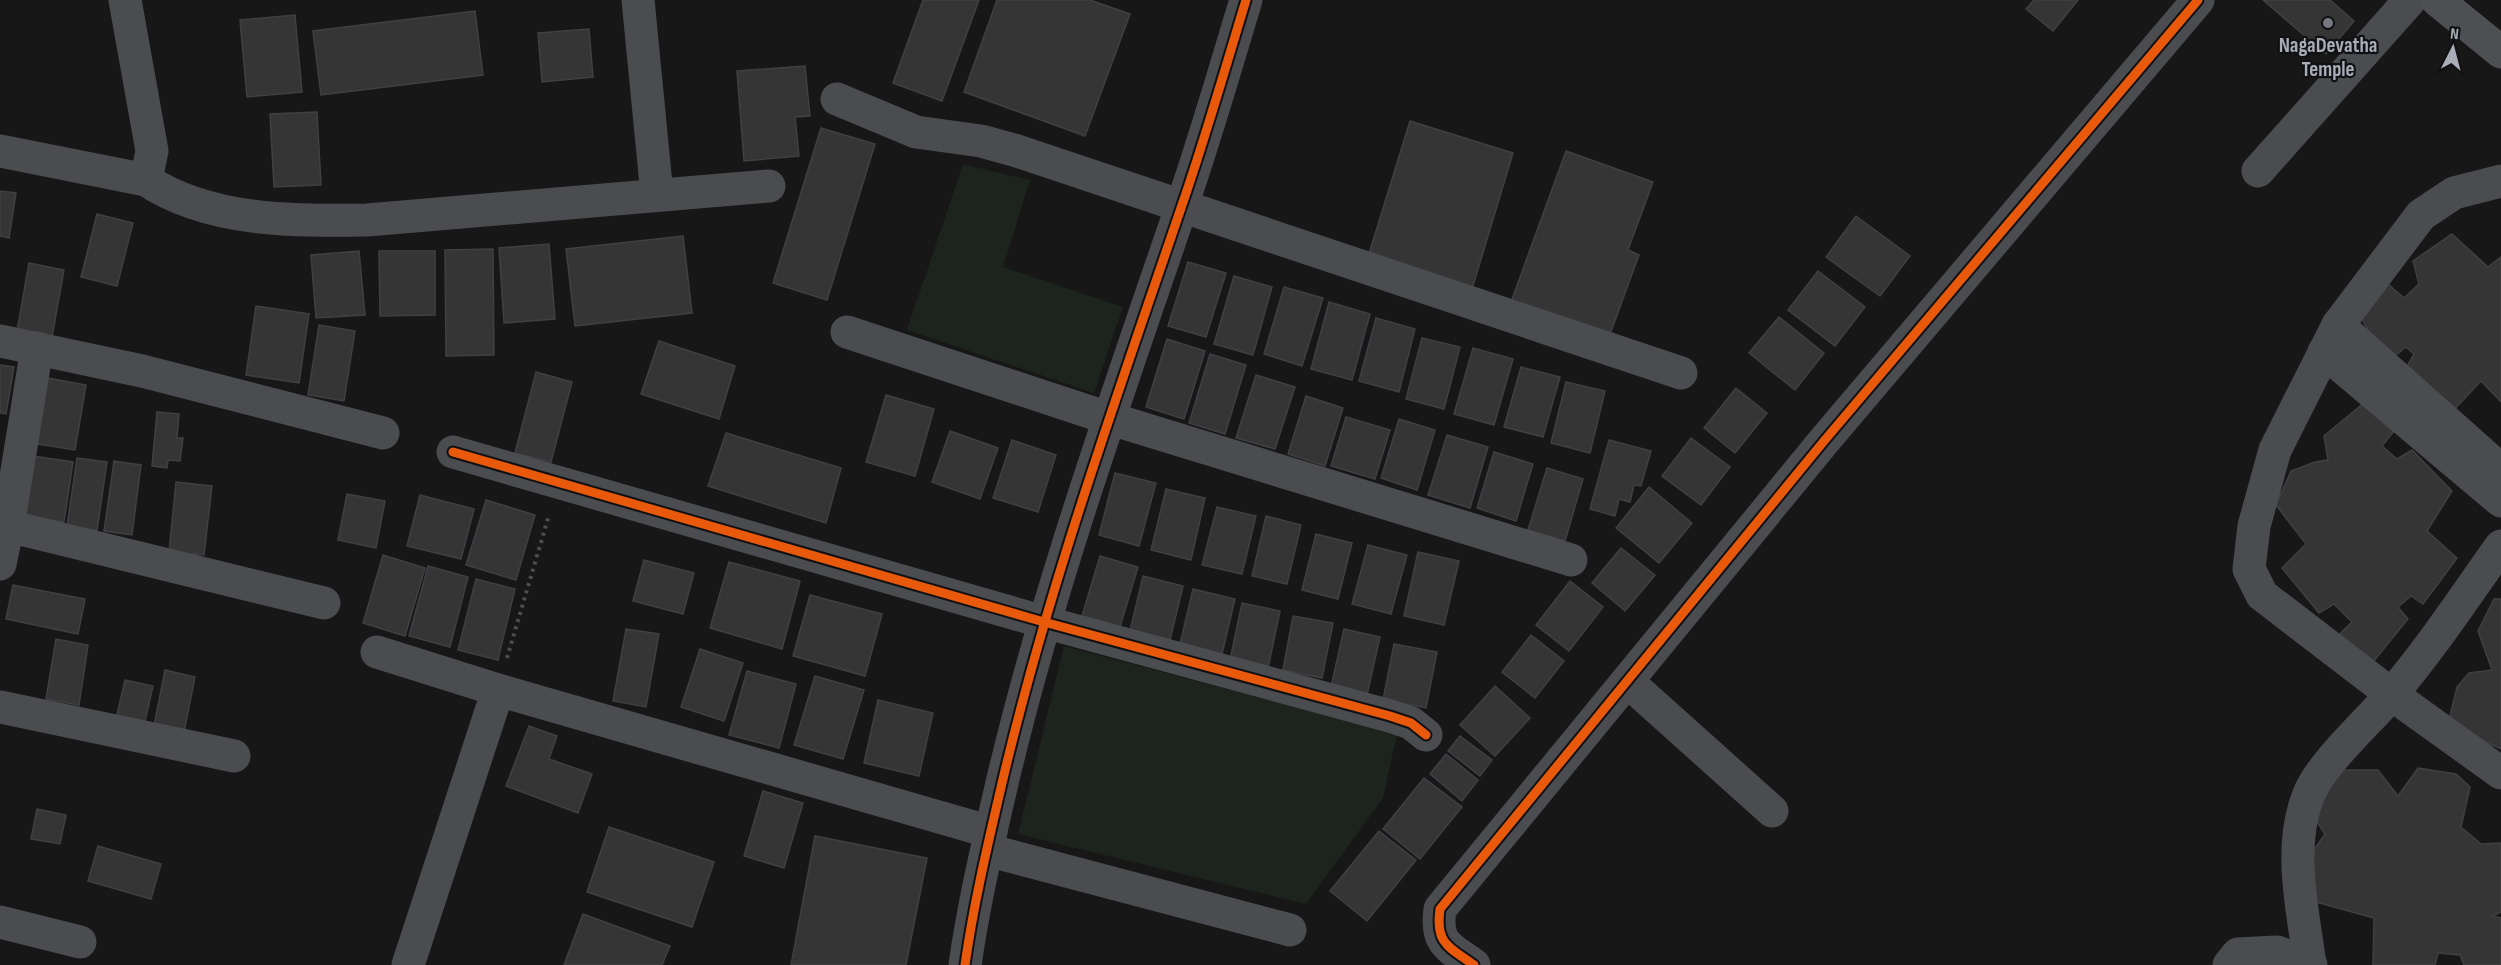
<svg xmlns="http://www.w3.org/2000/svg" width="2501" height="965" font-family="'Sofia Sans Condensed',sans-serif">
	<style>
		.green { fill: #1d241e }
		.building { fill: #353536; stroke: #3f4043; stroke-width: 1.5 }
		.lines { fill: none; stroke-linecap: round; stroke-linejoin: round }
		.path { stroke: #4d4e52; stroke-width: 4; stroke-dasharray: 3 4.5; stroke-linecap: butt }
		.minor { stroke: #4b4c50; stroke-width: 33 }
		.major { stroke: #4d4f52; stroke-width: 33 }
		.cycleway-casing { stroke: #111113; stroke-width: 13 }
		.cycleway { stroke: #e8590c; stroke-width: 9 }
		.poi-dot { fill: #757880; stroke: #111113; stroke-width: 2 }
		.labels { text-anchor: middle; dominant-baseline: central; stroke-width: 4.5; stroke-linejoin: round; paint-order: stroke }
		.poi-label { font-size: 21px; font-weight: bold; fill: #a8adb8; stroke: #111113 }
	</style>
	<rect width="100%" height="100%" fill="#171717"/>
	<!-- green -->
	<g class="green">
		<path d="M963,164L1030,180L1003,267L1123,307L1094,393L907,330Z"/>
		<path d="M1064,646L1397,734L1383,798L1306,904L1018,834Z"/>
	</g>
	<!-- building -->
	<g class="building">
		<path d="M923,0H979L942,101L893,83Z"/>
		<path d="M997,0H1090L1130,14L1085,136L964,92Z"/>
		<path d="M2034,0H2078L2053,31L2026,9Z"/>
		<path d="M2263,0H2330L2354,21L2326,54Z"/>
		<path d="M475,11L483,75L321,95L313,31Z"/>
		<path d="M295,15L302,92L247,97L240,20Z"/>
		<path d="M589,29L593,77L542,82L538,33Z"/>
		<path d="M805,66L810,116L795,117L799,156L744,161L737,71Z"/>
		<path d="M317,112L321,185L274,187L270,114Z"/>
		<path d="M1410,121L1513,153L1472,289L1368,257Z"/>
		<path d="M821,128L875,144L827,300L773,283Z"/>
		<path d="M1566,151L1653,182L1628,250L1639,255L1609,337L1511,302Z"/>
		<path d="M0,191L16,193L9,238L0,236Z"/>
		<path d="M97,214L133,223L117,286L81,277Z"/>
		<path d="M1856,216L1910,256L1880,296L1826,257Z"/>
		<path d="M2452,234L2488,267L2501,257V402L2481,381L2448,416L2405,370L2414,354L2406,347L2386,363L2357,310L2388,284L2404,298L2419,284L2413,261Z"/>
		<path d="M683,236L692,313L575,326L566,249Z"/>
		<path d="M549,244L555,319L504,323L499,248Z"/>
		<path d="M493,249L494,355L446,356L445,250Z"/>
		<path d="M359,251L365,315L316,318L311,255Z"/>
		<path d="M379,251H435V315L380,316Z"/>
		<path d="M1188,262L1226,273L1206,337L1168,326Z"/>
		<path d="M29,263L64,270L52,337L17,331Z"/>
		<path d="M1818,271L1865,307L1835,346L1788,310Z"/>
		<path d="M1234,276L1272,287L1253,355L1214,344Z"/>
		<path d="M1284,287L1323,298L1302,366L1264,354Z"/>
		<path d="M1329,302L1370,314L1352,380L1311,369Z"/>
		<path d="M256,306L309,314L299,383L246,375Z"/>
		<path d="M1779,317L1824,353L1795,390L1749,353Z"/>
		<path d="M1376,318L1415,329L1399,392L1359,381Z"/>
		<path d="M319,325L355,331L344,401L308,395Z"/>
		<path d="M1422,338L1460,347L1444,409L1406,399Z"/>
		<path d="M1167,339L1205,351L1184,419L1146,407Z"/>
		<path d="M659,341L735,366L719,419L641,394Z"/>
		<path d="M1473,348L1513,359L1494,425L1454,414Z"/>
		<path d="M1210,354L1246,365L1225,434L1189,423Z"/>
		<path d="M0,365L14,367L6,414L0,413Z"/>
		<path d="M1521,367L1560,377L1543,437L1504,427Z"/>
		<path d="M536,372L572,382L551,462L515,453Z"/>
		<path d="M1256,375L1295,387L1275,449L1236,438Z"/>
		<path d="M48,378L86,385L75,450L37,444Z"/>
		<path d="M1566,382L1605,391L1590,453L1551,443Z"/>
		<path d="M1736,388L1767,413L1735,453L1704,428Z"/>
		<path d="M886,395L934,409L915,476L866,462Z"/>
		<path d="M1306,396L1343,408L1325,466L1288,454Z"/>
		<path d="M2365,402L2394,431L2382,446L2397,459L2412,450L2452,491L2427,531L2457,558L2423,604L2411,596L2398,607L2408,619L2373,662L2340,634L2352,622L2334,604L2319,613L2282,568L2306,544L2276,505L2291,471L2315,462L2328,460L2324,436Z"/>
		<path d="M157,412L179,414L177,438H183L180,461L168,460L167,468L152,466Z"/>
		<path d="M1346,417L1390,430L1375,479L1331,466Z"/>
		<path d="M1399,419L1435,430L1417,490L1381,478Z"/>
		<path d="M950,431L998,448L980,499L932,482Z"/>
		<path d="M726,433L841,468L826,523L708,486Z"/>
		<path d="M1447,435L1488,447L1470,508L1428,495Z"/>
		<path d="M1691,438L1730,467L1701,505L1662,476Z"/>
		<path d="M1012,440L1056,455L1038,512L993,498Z"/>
		<path d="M1609,440L1651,451L1641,486L1634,485L1630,502L1619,499L1615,516L1590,509Z"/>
		<path d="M1494,452L1533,464L1516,521L1477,508Z"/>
		<path d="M33,456L73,462L64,522L23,516Z"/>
		<path d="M77,458L107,462L97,531L67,526Z"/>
		<path d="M114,461L141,465L132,535L104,531Z"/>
		<path d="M1547,468L1583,479L1565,541L1528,530Z"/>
		<path d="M1115,473L1156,483L1139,546L1099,535Z"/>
		<path d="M176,482L212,486L204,555L169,552Z"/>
		<path d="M1649,487L1692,523L1659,563L1616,528Z"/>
		<path d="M1166,489L1205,498L1191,560L1151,550Z"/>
		<path d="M347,494L385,501L376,548L338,540Z"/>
		<path d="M420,495L474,509L461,559L407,546Z"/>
		<path d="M486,500L535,515L516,580L466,565Z"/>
		<path d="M1217,507L1256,516L1242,574L1202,565Z"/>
		<path d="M1266,516L1301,525L1287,584L1252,576Z"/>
		<path d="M1316,534L1352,543L1338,599L1302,590Z"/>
		<path d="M1368,545L1407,555L1391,614L1352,604Z"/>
		<path d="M1621,548L1655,575L1625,611L1592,583Z"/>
		<path d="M1418,552L1459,561L1444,625L1404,616Z"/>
		<path d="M383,555L425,568L405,636L363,623Z"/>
		<path d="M1100,556L1138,567L1120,627L1082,616Z"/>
		<path d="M644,560L694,573L683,614L633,601Z"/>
		<path d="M729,562L800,581L782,649L710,628Z"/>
		<path d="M428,566L468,577L450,647L409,636Z"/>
		<path d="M1143,576L1183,586L1170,640L1130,631Z"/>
		<path d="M476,579L515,589L498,660L458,650Z"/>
		<path d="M1570,581L1603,607L1569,651L1536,625Z"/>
		<path d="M13,585L85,599L78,634L6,619Z"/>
		<path d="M1193,589L1235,599L1222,654L1180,644Z"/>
		<path d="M810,595L882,614L865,676L793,656Z"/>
		<path d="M2494,599H2501V749L2448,724L2457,687L2469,673L2492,670L2478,631Z"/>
		<path d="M1242,603L1280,611L1268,668L1230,660Z"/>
		<path d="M1293,616L1333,623L1322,678L1283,670Z"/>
		<path d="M626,629L659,634L646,707L613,701Z"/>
		<path d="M1344,629L1380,637L1367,695L1331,687Z"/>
		<path d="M1531,635L1564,661L1535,698L1502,672Z"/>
		<path d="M56,639L88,645L79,705L46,699Z"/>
		<path d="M1394,644L1437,652L1426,708L1383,700Z"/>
		<path d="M700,649L743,663L724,721L681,707Z"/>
		<path d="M165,670L195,677L183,737L153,731Z"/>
		<path d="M747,671L796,684L779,748L729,735Z"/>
		<path d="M815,676L864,690L843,759L794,745Z"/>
		<path d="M125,680L153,686L145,721L117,715Z"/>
		<path d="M1495,686L1530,718L1495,756L1460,725Z"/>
		<path d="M878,700L933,713L919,776L864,763Z"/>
		<path d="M529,726L557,736L549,759L592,774L578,813L506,786Z"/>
		<path d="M1460,736L1492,760L1480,776L1448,751Z"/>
		<path d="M1446,754L1478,780L1462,801L1430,774Z"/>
		<path d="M2418,768L2456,774L2470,787L2461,827L2481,844L2501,843V912L2492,916L2501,918V965H2464L2460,955L2438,953L2435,965H2373L2374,918L2312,901L2307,860L2325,834L2314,818L2340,770H2378L2398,796Z"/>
		<path d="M1424,778L1462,807L1420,859L1383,829Z"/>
		<path d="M763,791L803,803L784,868L744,856Z"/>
		<path d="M37,809L66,815L60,844L31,839Z"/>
		<path d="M609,827L714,862L692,927L587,892Z"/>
		<path d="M1379,831L1416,860L1367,921L1330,891Z"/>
		<path d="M815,836L927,858L906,965H791Z"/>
		<path d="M98,846L161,864L151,899L88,881Z"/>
		<path d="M583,914L670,946L662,965H564Z"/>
	</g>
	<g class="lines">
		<!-- path -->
		<path class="path" d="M507,658L549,515"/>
		<!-- minor -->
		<g class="minor">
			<path d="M638,0L657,195"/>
			<path d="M837,99L916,132L981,141L1014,150L1681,373"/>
			<path d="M0,151L146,180L152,151L125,0"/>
			<path d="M2258,171L2410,0"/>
			<path d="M146,180C209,222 294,221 367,220L769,186"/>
			<path d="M2501,181L2454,193L2421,215L2338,325L2275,450L2254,526L2249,569L2262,595L2391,694L2501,773"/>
			<path d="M2338,325L2501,470"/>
			<path d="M847,332L1108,418L1571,560"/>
			<path d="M0,341L142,371L383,433"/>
			<path d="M2324,352L2501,501"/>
			<path d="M453,452L1044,622L1390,716L1411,723L1426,735"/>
			<path d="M0,524L324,603"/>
			<path d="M0,564L8,526L37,348"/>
			<path d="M377,652L498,690L991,832"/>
			<path d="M1627,681L1772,811"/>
			<path d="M0,707L234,756"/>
			<path d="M987,850L1290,930"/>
			<path d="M0,922L80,942"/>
			<path d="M408,965L498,690"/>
			<path d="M965,965C973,908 986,852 999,796C1045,596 1115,402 1181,208C1205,139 1225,69 1246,0"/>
			<path d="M1474,965C1449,947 1435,944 1440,909L1824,441L2198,0"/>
			<path d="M2229,965L2238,954L2277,952L2311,965"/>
			<path d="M2310,965C2303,910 2287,847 2309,794C2321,764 2367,723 2390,696C2430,650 2465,596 2501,546"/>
		</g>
		<!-- major -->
		<path class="major" d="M2437,0L2501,52"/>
		<defs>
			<g id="cycleway">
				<path d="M453,452L1044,622L1390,716L1411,723L1426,735"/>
				<path d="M965,965C973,908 986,852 999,796C1045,596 1115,402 1181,208C1205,139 1225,69 1246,0"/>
				<path d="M1474,965C1449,947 1435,944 1440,909L1824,441L2198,0"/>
			</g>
		</defs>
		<!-- cycleway casing -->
		<use href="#cycleway" class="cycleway-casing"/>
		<!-- cycleway -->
		<use href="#cycleway" class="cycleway"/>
	</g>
	<!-- markers -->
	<circle class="poi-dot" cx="2328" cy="23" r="6"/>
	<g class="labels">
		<!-- poi labels -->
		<g class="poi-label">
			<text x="2328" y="45">NagaDevatha<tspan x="2328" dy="24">Temple</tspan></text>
		</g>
	</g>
	<!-- north arrow -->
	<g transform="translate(2453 48) rotate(6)" stroke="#111113" stroke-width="4.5" paint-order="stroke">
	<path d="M0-4.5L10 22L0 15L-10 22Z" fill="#a8adb8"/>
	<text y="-9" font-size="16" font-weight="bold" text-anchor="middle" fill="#a8adb8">N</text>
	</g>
</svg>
